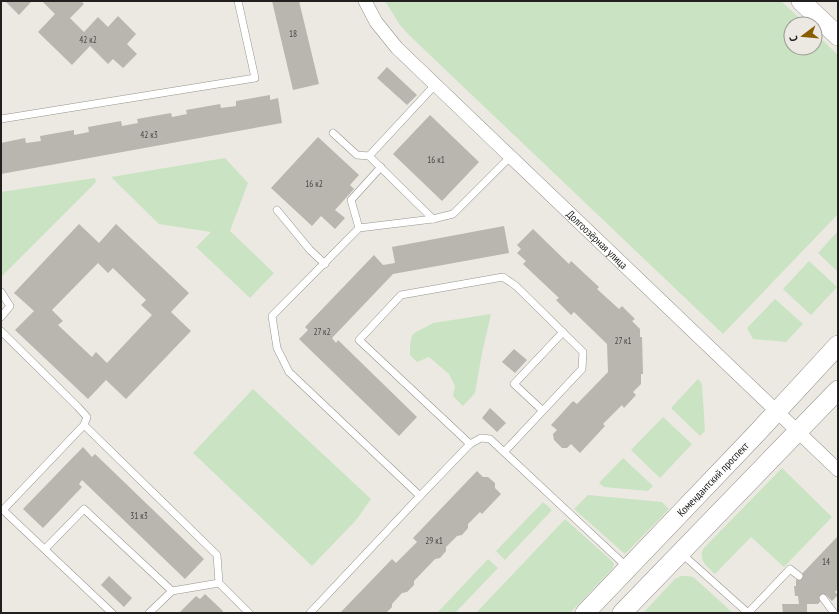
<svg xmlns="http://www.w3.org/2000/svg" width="839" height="614" font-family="'PT Sans Narrow',sans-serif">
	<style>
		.green { fill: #cae4c3 }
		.building { fill: #b8b6af; fill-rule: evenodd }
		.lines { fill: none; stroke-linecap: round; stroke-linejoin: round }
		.service-casing { stroke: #96948e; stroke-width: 8 }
		.minor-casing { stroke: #96948e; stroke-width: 14 }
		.secondary-casing { stroke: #96948e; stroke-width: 20 }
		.service { stroke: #fff; stroke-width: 7 }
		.minor { stroke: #fff; stroke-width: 13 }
		.secondary { stroke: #fff; stroke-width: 19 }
		.labels { text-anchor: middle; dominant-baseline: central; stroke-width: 3; stroke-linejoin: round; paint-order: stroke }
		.number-label { font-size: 9px; fill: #474642 }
		.street-label { font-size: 11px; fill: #21201e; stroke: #ebe9e2 }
	</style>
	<rect width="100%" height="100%" fill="#ebe9e2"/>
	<!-- green -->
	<g class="green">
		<path d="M385,1H781L806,24H791V48H815V33L838,55V214L723,334L410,36L400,25Z"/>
		<path d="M225,158L248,183L230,231L274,273L250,298L196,247L211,232L159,224L111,177Z"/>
		<path d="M95,178L96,182L1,277V192Z"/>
		<path d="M838,231V272L818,253Z"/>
		<path d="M809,261L837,287L811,315L783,289Z"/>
		<path d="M775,299L803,324L786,342L753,339L747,328Z"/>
		<path d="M491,314L482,353L475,393L463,406L453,396L455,386L449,374L429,357L417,362L410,355C410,329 413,335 433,323Z"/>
		<path d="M698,379L702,384L705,431L700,436L671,408Z"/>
		<path d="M253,389L371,499L357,519L312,566L193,453Z"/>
		<path d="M663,417L692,444L660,478L631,450Z"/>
		<path d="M623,458L653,486L648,491L604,487L599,483Z"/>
		<path d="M782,468L832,517L784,567L751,537L715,574C708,567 698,561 703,549Z"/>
		<path d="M588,495L662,502L669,509L625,554L574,509Z"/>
		<path d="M543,502L552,510L505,560L496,551Z"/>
		<path d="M565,519L612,561L614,564L613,568L570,613H476Z"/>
		<path d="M488,559L498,568L455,613H437Z"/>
		<path d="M681,576H688L693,577L733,613H643L675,579Z"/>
	</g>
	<!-- building -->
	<g class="building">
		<path d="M5,1H32L19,15Z"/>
		<path d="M42,1H81L84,4L70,18L84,32L98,17L108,27L118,16L136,34L127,44L137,54L123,68L113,59L108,64L90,46L72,65L38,32L55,14Z"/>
		<path d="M272,1H299L319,84L293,90Z"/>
		<path d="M387,67L417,95L407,105L377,78Z"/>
		<path d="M270,95V100L278,98L282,123L1,174V143L25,138L26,143L41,141L40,136L74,130V135L89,132L88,127L121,121L122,126L138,123L137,119L171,113L172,117L187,114L186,110L220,104L221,108L236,106V101Z"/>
		<path d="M430,115L479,162L442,201L393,154Z"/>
		<path d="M318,137L359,175L350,185L354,189L335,210L345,218L335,229L321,216L312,226L271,188Z"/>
		<path d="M79,224L99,243L116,224L189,293L171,312L191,331L126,399L106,380L88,399L15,330L34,311L14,293ZM98,263L108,273L113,268L146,300L141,305L152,315L107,363L96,352L92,357L58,325L63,321L52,310Z"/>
		<path d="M504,226L509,253L393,274L332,338L336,343L338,340L417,417L399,436L299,339L308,330L305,327L374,255L383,265L395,263L392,247Z"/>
		<path d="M533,229L569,264L571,261L599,287L597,289L619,309L622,306L635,319L632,321L640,329V337H642L643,374H641V384L633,392L636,395L624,408L622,405L603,424L605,426L580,453L571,444L567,448H562L554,440L553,434L557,430L551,425L573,401L577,404L608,372L607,344L574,312L571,315L556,300L559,298L523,264L526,261L517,253L521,249L517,245Z"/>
		<path d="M514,349L527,360L515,373L502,362Z"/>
		<path d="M490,408L506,423L497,432L482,418Z"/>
		<path d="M83,447L92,457L95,454L204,559L185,579L82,480L79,484L82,487L43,528L23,509Z"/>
		<path d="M477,471L483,477H488L495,483V488L501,494L482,514L480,512L468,524V528L462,535L457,536L446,547V551L440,558L435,559L414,581V585L407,592L402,593L392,604V607L386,613H340L392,559L396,563L417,542L413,538Z"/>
		<path d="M838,536V589L835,592L838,595L832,601L826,595L818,604H807V613H783L782,604H799L798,596H795L794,586H796V580Z"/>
		<path d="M109,576L132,598L124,607L101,585Z"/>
		<path d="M205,594L223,611L222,613H179L196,596L200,599Z"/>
	</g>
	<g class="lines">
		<defs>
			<g id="service">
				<path d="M1,119L255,78L238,1"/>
				<path d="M333,133L357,155L369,156L433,219"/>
				<path d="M369,156L435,85"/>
				<path d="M510,157L453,214L433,219L359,228L272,316L277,348L289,372L420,496L470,444L481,438L490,439L628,568"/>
				<path d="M277,210L310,250L325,264"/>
				<path d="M359,228L351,200L381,167"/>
				<path d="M1,292L10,306L1,317"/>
				<path d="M1,331L78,407L87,417L84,425L217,555L219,583L249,613"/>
				<path d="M542,410L514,384L563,332"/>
				<path d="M84,425L3,510L112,613"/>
				<path d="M470,444L359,340L401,295L503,277L516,286L583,352L582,369L505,451"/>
				<path d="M45,549L84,509L172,591L149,613"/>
				<path d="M681,553L748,613"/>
				<path d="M172,591L219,583"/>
				<path d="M823,598L834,613"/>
				<path d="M310,613L420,496"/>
				<path d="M748,613L790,569L799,576"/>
			</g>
			<g id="minor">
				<path id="s1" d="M365,1L376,22L397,48L838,470"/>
			</g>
			<g id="secondary">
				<path d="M801,1L838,36"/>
				<path id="s2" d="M585,613L756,434L838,345"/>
				<path d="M622,613L838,390"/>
			</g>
		</defs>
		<!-- service casing -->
		<use href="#service" class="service-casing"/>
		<!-- minor casing -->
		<use href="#minor" class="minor-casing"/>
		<!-- secondary casing -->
		<use href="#secondary" class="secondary-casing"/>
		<!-- service -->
		<use href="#service" class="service"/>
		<!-- minor -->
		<use href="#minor" class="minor"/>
		<!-- secondary -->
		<use href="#secondary" class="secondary"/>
	</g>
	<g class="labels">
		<!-- number labels -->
		<g class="number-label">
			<text x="293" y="33">18</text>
			<text x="88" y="39">42 к2</text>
			<text x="149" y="134">42 к3</text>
			<text x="436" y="159">16 к1</text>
			<text x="314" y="183">16 к2</text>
			<text x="322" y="331">27 к2</text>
			<text x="623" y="340">27 к1</text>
			<text x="139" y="515">31 к3</text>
			<text x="434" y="540">29 к1</text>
			<text x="826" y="561">14</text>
		</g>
		<!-- street labels -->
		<g class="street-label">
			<text stroke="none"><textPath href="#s1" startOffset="334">Долгоозёрная улица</textPath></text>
			<text stroke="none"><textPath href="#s2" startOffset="185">Комендантский проспект</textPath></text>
		</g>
	</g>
	<!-- border -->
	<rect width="839" height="614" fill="none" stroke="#21201e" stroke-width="4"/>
	<!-- north arrow -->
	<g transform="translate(803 36) rotate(254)"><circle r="19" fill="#ebe9e2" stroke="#9a9994"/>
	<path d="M0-3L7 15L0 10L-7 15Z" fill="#895c00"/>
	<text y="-6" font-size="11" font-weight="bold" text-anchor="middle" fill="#21201e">С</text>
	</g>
</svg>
